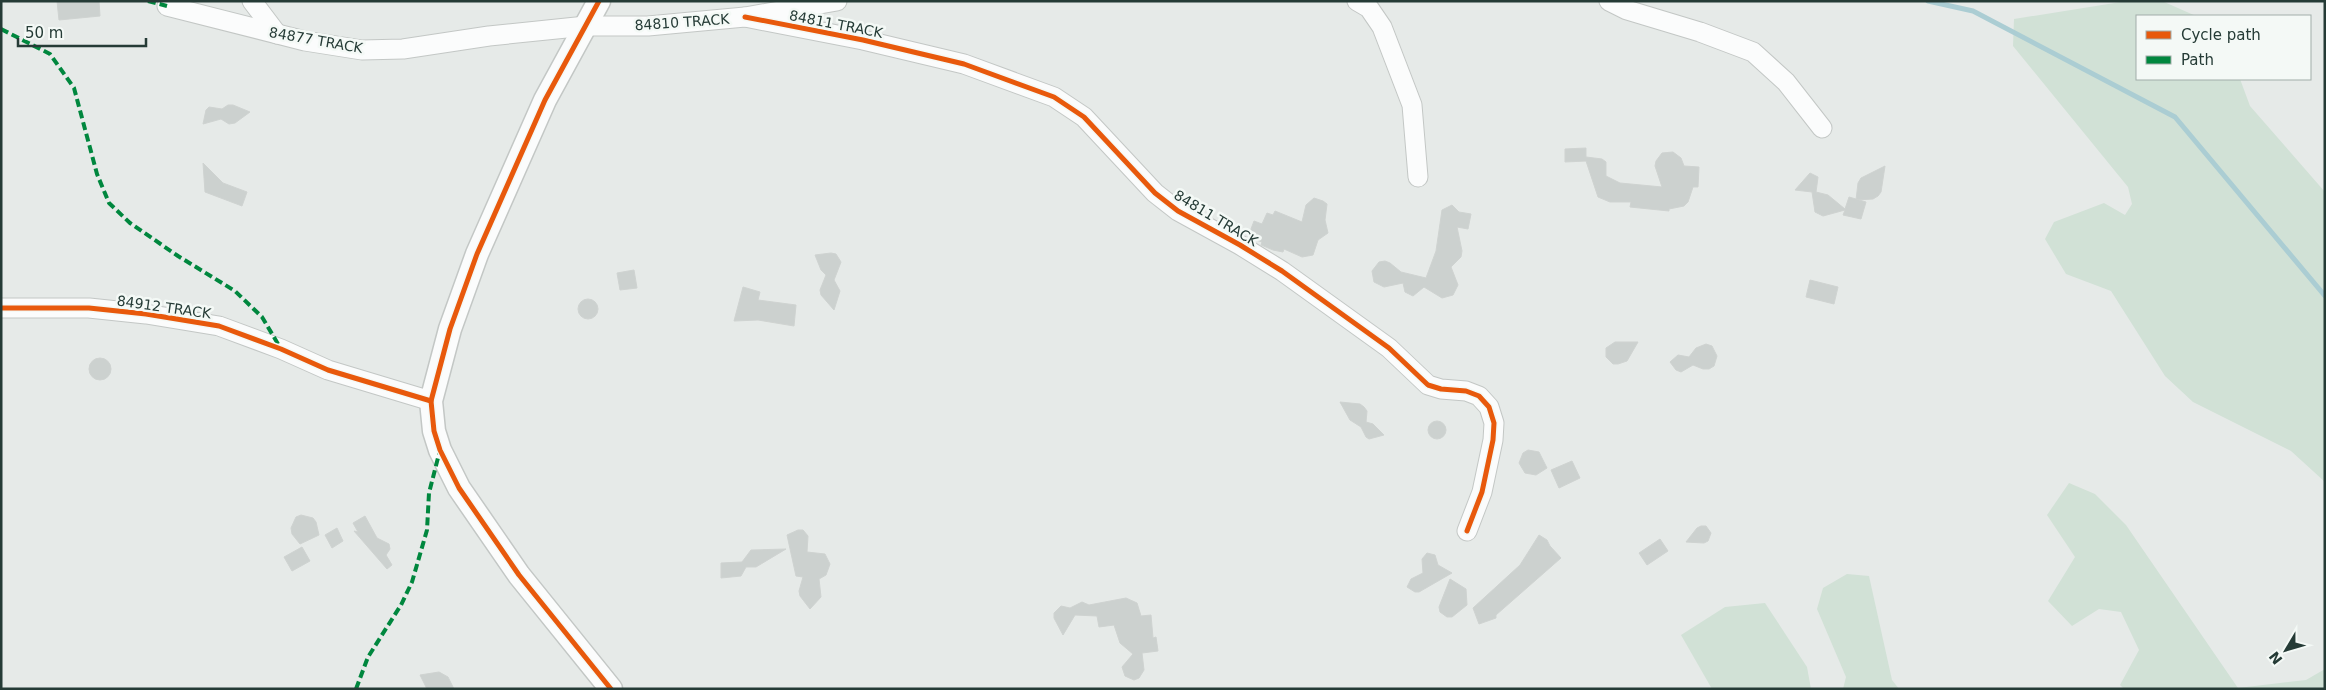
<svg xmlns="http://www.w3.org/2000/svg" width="2326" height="690" font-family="'DejaVu Sans',sans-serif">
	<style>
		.green { fill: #d1e1d6 }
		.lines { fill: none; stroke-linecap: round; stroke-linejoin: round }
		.stream { stroke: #abcdd3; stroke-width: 5 }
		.building { fill: #ccd1cf; stroke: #cfd3d1 }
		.minor-casing { stroke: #c3c7c5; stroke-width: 21 }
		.tertiary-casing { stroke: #c3c7c5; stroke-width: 25 }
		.minor { stroke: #fbfcfc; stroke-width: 19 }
		.tertiary { stroke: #fbfcfc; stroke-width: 22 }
		.quiet { stroke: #00873e; stroke-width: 4; stroke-dasharray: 8 4; stroke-linecap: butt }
		.cycleway-casing { stroke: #f4f9f6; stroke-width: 8 }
		.cycleway { stroke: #e8590c; stroke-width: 5 }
		.labels { text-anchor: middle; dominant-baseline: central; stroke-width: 5; stroke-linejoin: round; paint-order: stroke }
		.street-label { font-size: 14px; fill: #253b36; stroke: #f4f9f6 }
	</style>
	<rect width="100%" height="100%" fill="#e6eae8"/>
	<!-- green -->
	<g class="green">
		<path d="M2127,1H2162L2196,16H2137V79H2240L2250,106L2325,192V482L2291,451L2193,402L2165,376L2111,291L2066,274L2045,239L2054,222L2104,203L2125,215L2132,204L2128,187L2013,46L2014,19Z"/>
		<path d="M2069,483L2095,494L2126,525L2238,688L2306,680L2325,669V689H2124L2120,685L2139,650L2121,612L2099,609L2072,626L2048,601L2075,557L2047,515Z"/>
		<path d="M1847,574L1869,576L1892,680L1899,689H1843L1846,677L1817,609L1823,588Z"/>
		<path d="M1765,603L1807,667L1811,689H1712L1681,635L1725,607Z"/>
	</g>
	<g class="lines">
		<!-- stream -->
		<path class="stream" d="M1928,1L1973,11L2175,117L2325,296"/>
	</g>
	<!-- building -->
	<g class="building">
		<path d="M57,1H99L100,16L59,20Z"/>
		<path d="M228,105H233L250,112L235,123L229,124L221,119L203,124L206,110L209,107L222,109Z"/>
		<path d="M1586,148V157L1602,159L1606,162V176L1620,183L1662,187L1655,166L1656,161L1662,153L1673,152L1681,158L1684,166L1699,167L1698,187H1693L1688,202L1684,206L1669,209V211L1630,207L1631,202H1610L1598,197L1586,161L1565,162V149Z"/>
		<path d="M203,163L223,183L247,192L242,206L205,192Z"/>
		<path d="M1885,166L1881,192L1878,196L1873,199L1856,200L1858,183L1861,178Z"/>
		<path d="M1810,173L1818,177L1816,192L1828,195L1845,209L1849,197L1866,202L1861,219L1843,215L1845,210L1823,216L1815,212L1812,192L1795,190Z"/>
		<path d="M1314,198L1323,201L1327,204L1325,220L1328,233L1318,240L1313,255L1302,257L1284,249L1283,252L1273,250L1261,245L1262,242L1248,237L1254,221L1262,224L1267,213L1273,215L1275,211L1302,222L1306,205Z"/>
		<path d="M1452,205L1459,212L1471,214L1468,229L1457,227L1462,251L1461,257L1451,267L1458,285L1453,295L1442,298L1424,287L1413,296L1405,292L1403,283L1384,287L1374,282L1372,271L1379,262L1385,261L1390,263L1401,272L1426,278L1436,251L1442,210Z"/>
		<path d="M831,253L836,254L841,262L834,280L840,291L834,310L821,295L820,290L826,275L821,270L815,255Z"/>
		<path d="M634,270L637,288L620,290L617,273Z"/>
		<path d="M1810,280L1838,287L1834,304L1806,297Z"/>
		<path d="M743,287L760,292L758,300L796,305L794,326L758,320L734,321Z"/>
		<circle cx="588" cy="309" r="10"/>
		<path d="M1615,342H1638L1627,361L1618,364H1613L1606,357V348Z"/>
		<path d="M1706,344L1712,346L1717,356L1714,366L1709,369H1703L1693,365L1681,372L1676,370L1670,362L1678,355L1689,357L1696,348Z"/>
		<circle cx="100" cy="369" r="11"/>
		<path d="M1340,402L1360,404L1364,407L1367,411L1366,422L1373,424L1384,435L1369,439L1366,437L1361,427L1350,420Z"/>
		<circle cx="1437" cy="430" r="9"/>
		<path d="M1528,450L1539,452L1547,468L1536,475L1525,473L1519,463L1523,453Z"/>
		<path d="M1572,461L1580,478L1559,488L1551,470Z"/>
		<path d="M301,515L313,518L316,522L319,535L300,544L292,534L291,528L296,517Z"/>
		<path d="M365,516L377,538L389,544L390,549L386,555L392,565L387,569L354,531L358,532L353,523Z"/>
		<path d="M1701,526H1706L1711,533L1708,541L1704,543L1686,542L1697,528Z"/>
		<path d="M337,528L343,541L332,548L325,535Z"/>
		<path d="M798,530H803L808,536L807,552L825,554L830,564L826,575L819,579L821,597L810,609L800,596L799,591L803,577L796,576L787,535Z"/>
		<path d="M1539,535L1547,540L1550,546L1561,558L1496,615V618L1479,624L1473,608L1520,565Z"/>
		<path d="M1660,539L1668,551L1647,565L1639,553Z"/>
		<path d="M302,547L310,561L292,571L284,557Z"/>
		<path d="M786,549L756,567H746L741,576L721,578V563L742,562L751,550Z"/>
		<path d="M1427,553L1435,555L1438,565L1452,573L1419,592H1415L1407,587L1411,579L1423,573L1422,559Z"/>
		<path d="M1450,579L1466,589L1467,605L1452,617H1447L1440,612L1439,607Z"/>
		<path d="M1126,598L1137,603L1141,616L1151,615L1153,638L1156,637L1158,651L1142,653L1144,670L1139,678L1134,680L1125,676L1122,667L1133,654L1120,643L1114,625L1099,627L1097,616L1075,615L1063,635L1054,618V613L1061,606L1070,608L1082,602L1089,605Z"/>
		<path d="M439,672L448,677L454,689H427L420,675Z"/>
	</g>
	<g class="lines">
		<defs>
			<g id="minor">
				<path d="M252,1L277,34"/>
				<path d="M1357,1L1369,8L1382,27L1412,105L1418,177"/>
				<path d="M1609,1L1627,10L1700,32L1753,52L1786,82L1822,128"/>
				<path d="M167,6L305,41L362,50L403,49L489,36L586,26H648L745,17L837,1"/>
				<path d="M745,17L863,40L964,64L1054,97L1084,117L1155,193L1178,211L1240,245L1282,271L1389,348L1428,385L1441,389L1466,391L1479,396L1489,407L1494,423L1493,440L1482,492L1467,531"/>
				<path d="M1,308H89L146,314L219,326L281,349L328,370L431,401"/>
			</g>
			<path id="tertiary" d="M599,1L545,100L477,254L450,329L431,401L434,431L440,450L459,488L519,575L611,689"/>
		</defs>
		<!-- minor casing -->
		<use href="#minor" class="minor-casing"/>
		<!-- tertiary casing -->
		<use href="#tertiary" class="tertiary-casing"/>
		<!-- minor -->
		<use href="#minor" class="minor"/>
		<!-- tertiary -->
		<use href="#tertiary" class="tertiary"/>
		<!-- quiet -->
		<g class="quiet">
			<path d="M148,1L167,6"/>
			<path d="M1,29L50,54L74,88L97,174L109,203L130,223L178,256L235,291L262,317L281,349"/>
			<path d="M356,689L368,657L401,605L412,582L427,530L429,493L440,450"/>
		</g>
		<defs>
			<g id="cycleway">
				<path d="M599,1L545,100L477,254L450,329L431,401L434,431L440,450L459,488L519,575L611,689"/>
				<path d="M745,17L863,40L964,64L1054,97L1084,117L1155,193L1178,211L1240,245L1282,271L1389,348L1428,385L1441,389L1466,391L1479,396L1489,407L1494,423L1493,440L1482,492L1467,531"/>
				<path d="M1,308H89L146,314L219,326L281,349L328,370L431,401"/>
			</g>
		</defs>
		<!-- cycleway casing -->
		<use href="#cycleway" class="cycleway-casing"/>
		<!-- cycleway -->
		<use href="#cycleway" class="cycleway"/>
	</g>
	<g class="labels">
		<!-- street labels -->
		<g class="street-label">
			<text transform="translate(682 22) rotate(-4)">84810 TRACK</text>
			<text transform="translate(836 24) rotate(11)">84811 TRACK</text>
			<text transform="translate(316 40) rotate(10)">84877 TRACK</text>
			<text transform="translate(1216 218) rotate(31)">84811 TRACK</text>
			<text transform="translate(164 307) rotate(8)">84912 TRACK</text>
		</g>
	</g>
	<!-- border -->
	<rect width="2326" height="690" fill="none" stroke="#253b36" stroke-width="5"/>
	<!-- legend -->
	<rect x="2136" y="15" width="175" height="65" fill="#f4f9f6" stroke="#a1ada9"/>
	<rect x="2146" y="31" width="25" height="8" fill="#e8590c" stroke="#a1ada9"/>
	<text x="2181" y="40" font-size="15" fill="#253b36">Cycle path</text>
	<rect x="2146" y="56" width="25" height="8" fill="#00873e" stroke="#a1ada9"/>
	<text x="2181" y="65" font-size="15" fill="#253b36">Path</text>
	<!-- north arrow -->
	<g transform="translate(2286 650) rotate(232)" stroke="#f4f9f6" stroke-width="4" paint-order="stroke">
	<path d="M0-4L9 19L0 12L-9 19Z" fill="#253b36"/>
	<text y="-8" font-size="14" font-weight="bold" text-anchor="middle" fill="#253b36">N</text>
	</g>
	<!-- scale -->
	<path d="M18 38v8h128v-8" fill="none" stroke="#253b36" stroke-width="2.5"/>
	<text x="25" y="38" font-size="15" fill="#253b36" stroke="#f4f9f6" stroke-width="4" paint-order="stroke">50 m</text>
</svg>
